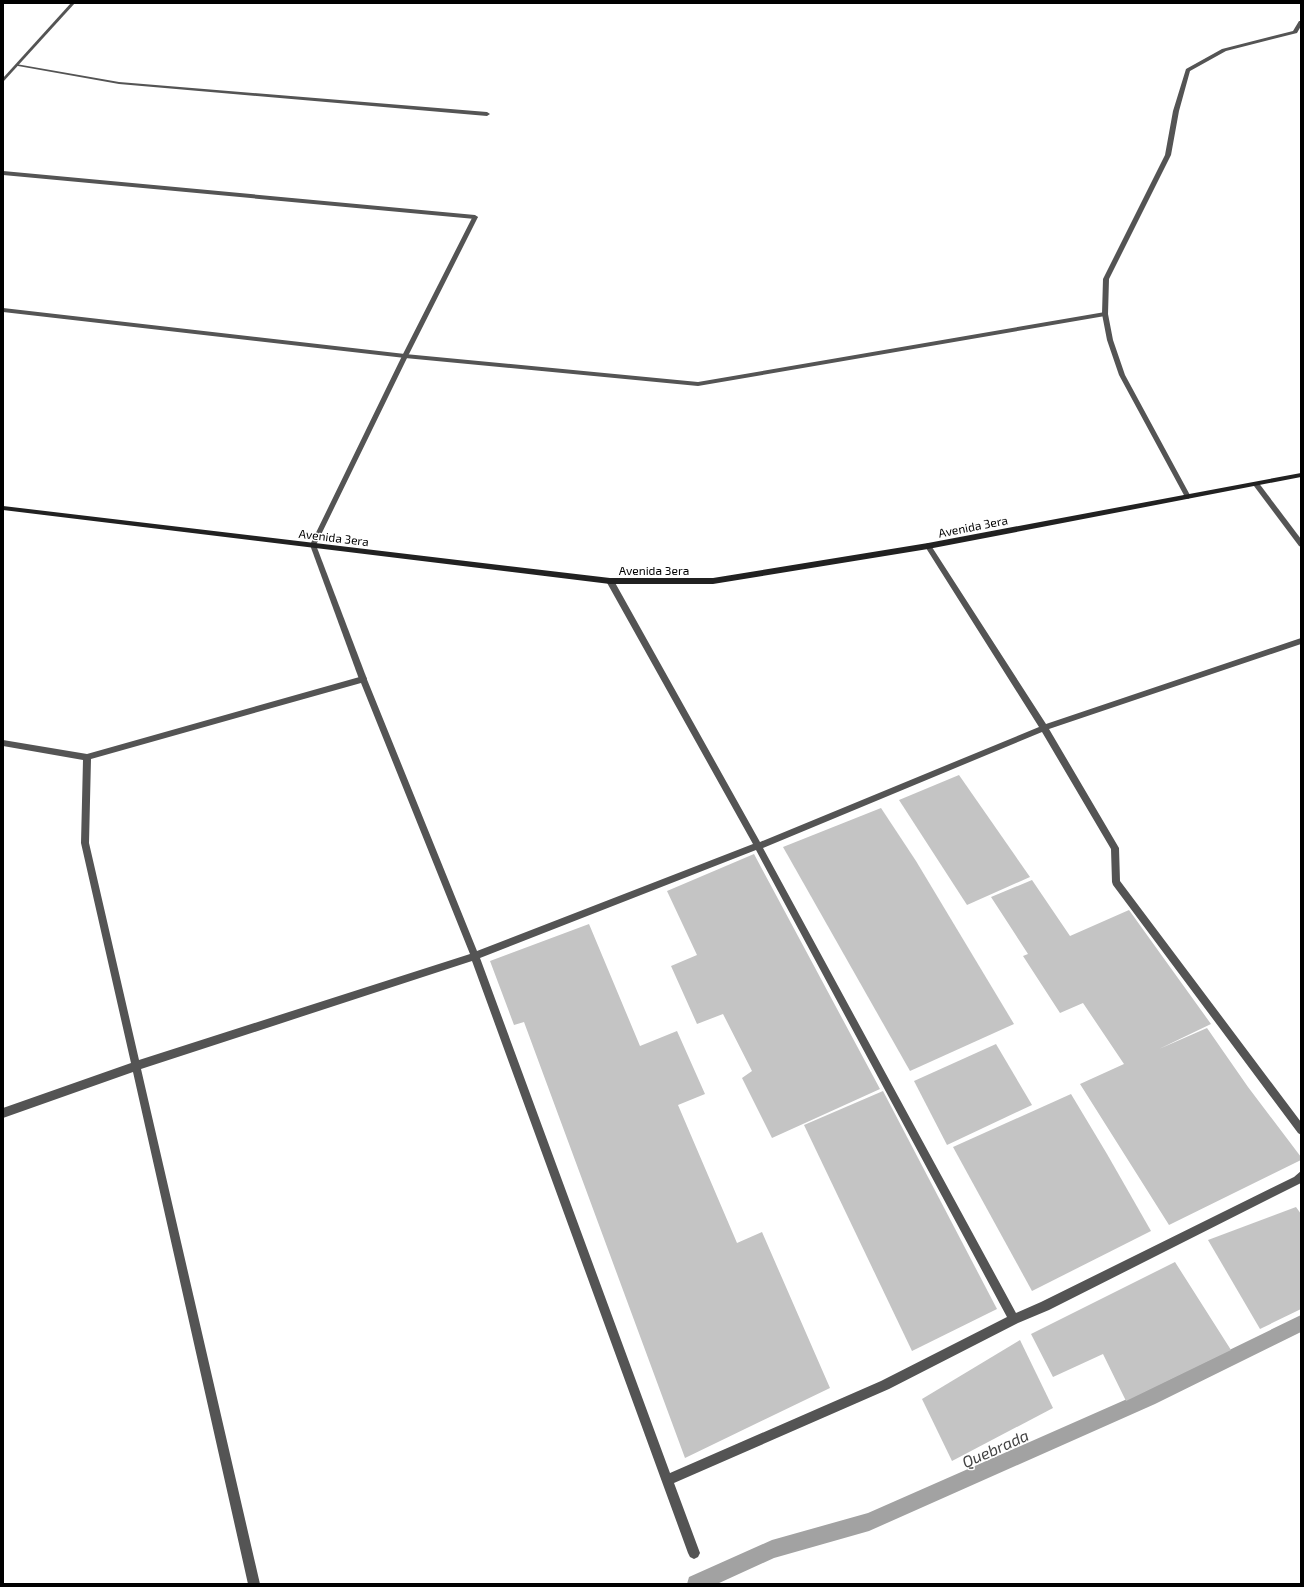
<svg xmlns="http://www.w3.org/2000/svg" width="1304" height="1587" font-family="'Exo 2',sans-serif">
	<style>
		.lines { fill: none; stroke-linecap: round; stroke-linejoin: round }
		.stream { fill: #a2a2a2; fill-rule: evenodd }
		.building { fill: #c4c4c4 }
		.lane { fill: #545454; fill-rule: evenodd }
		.street { fill: #545454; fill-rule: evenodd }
		.secondary { fill: #212121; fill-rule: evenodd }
		.labels { text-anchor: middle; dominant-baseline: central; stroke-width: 3; stroke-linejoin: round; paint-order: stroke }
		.street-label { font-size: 12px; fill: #000; stroke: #fff }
		.near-water-label { font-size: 16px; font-style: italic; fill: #434343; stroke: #fff }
	</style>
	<rect width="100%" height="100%" fill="#fff"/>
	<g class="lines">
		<!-- stream -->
		<path class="stream" d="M1301,1315V1332L1155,1404L869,1531L774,1558L717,1584H687L689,1577L772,1540L868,1513L1143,1392Z"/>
	</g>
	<!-- building -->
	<g class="building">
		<path d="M959,775L1030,877L967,905L899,800Z"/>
		<path d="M881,808L916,861L1014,1024L910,1071L783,847Z"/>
		<path d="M754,854L880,1089L772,1138L742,1078L752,1071L723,1014L697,1024L671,966L697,955L667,891Z"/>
		<path d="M1032,880L1070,936L1129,910L1211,1024L1159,1049L1207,1028L1248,1087L1301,1157V1160L1169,1225L1080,1084L1124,1064L1083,1003L1060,1013L1023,956L1028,954L991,897Z"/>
		<path d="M589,924L640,1046L677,1031L705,1094L678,1105L737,1243L762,1232L830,1388L685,1458L524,1022L514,1025L490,961Z"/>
		<path d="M996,1044L1032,1105L947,1145L914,1081Z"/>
		<path d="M883,1091L997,1309L912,1351L804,1125Z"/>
		<path d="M1071,1094L1107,1154L1151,1231L1032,1291L953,1147Z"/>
		<path d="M1296,1207L1301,1214V1309L1260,1329L1208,1240Z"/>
		<path d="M1175,1262L1231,1350L1126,1401L1103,1354L1053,1377L1031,1334Z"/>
		<path d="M1020,1340L1053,1408L952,1461L922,1399Z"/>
	</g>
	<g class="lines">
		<!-- lane -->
		<g class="lane">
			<path d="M16,64L119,82L487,112L490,114L487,116L119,84L18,66L16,65Z"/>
			<path d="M3,171L475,215L478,217L475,219L3,175Z"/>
			<path d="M3,308L405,354L698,382L1105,312L1108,314L1105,316L698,386L405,358L3,312Z"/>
			<path d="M1254,482H1258L1301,539V547L1299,546L1254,486Z"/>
			<path d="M313,542L316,545L367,679L366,681H360L359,679L310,545Z"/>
		</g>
		<!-- street -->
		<g class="street">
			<path d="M71,3H75L3,82V78Z"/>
			<path d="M1299,21H1301V26L1297,33L1226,51L1190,71L1179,111L1171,155L1109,279L1108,314L1113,340L1125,375L1191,497L1188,499L1185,497L1119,375L1107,340L1102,314L1103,279L1165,155L1173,111L1186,69L1222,49L1293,31Z"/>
			<path d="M473,216L478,217L408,356L316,545L315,547H311L310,545L402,356Z"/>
			<path d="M928,543L930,544L1046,724L1301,638V644L1049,729L1119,848L1120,881L1301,1122V1135L1298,1133L1113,885L1112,882L1111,849L1042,732L763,848L1016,1313L1041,1302L1294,1177L1301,1171V1183L1049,1310L1018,1323L889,1389L674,1483L700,1553L698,1557L694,1559L690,1557L688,1553L472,961L141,1069L260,1584H248L133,1072L3,1118V1108L131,1063L81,843L83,760L3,746V740L87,754L363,676L366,677L477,951L753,844L606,581L607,579H613L760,842L1039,727L926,548L925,546L926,544ZM361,683L470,954L139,1060L89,843L91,759ZM756,850L1007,1317L881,1381L670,1473L480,958Z"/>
		</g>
		<!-- secondary -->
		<path class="secondary" d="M1301,473V477L928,549L713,584H610L3,510V506L610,578H713L928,543Z"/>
	</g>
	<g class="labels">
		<!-- street labels -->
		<g class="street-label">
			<text transform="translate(973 526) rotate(-11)">Avenida 3era</text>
			<text transform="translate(334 537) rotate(7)">Avenida 3era</text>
			<text x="654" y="570">Avenida 3era</text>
		</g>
		<!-- near-water labels -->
		<g class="near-water-label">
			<text transform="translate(995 1448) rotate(-24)">Quebrada</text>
		</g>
	</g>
	<!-- border -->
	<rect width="1304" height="1587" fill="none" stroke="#000000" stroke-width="8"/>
</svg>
